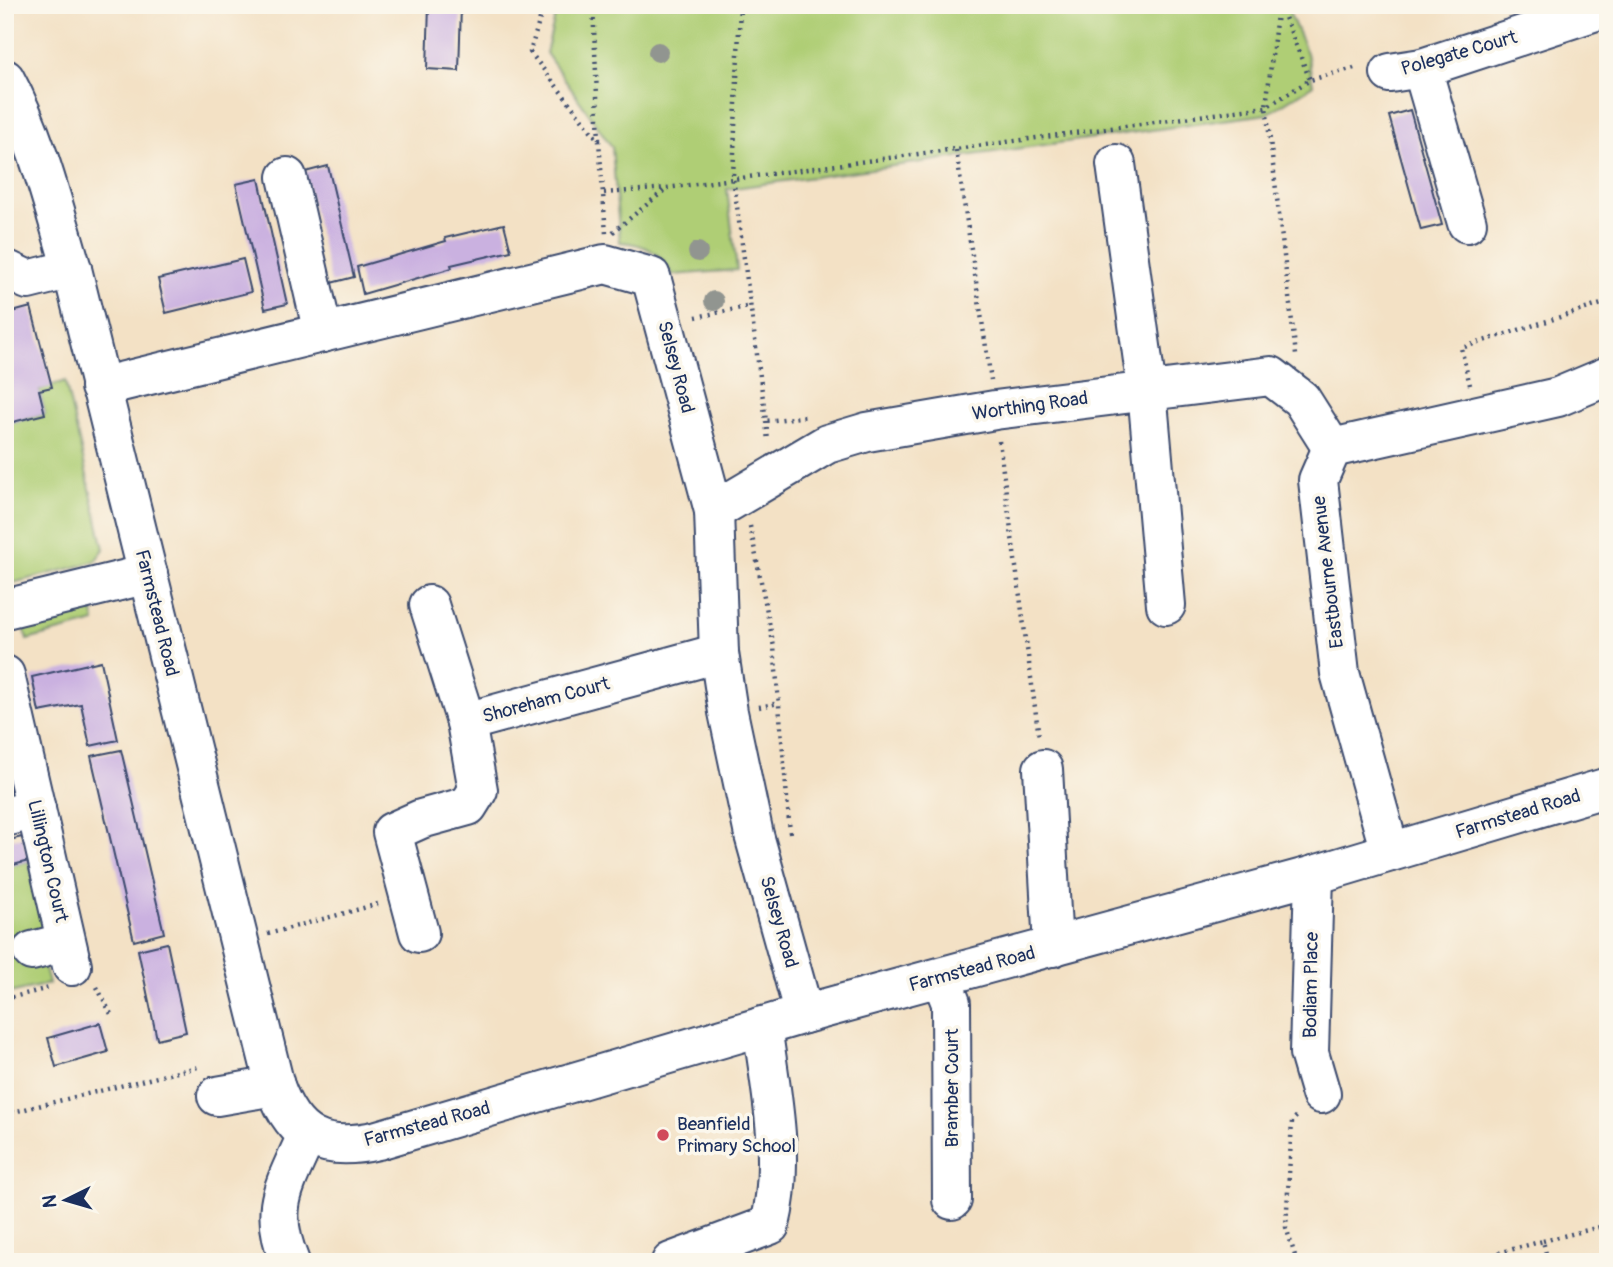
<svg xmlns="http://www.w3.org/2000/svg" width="1613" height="1267" font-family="Pangolin,sans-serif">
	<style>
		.green { fill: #afce75; stroke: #657e6a; stroke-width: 2 }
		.building { fill: #cab1e0 }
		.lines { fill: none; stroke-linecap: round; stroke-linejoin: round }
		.minor-casing { stroke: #3b4a6d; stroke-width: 42 }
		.path { stroke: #3b4a6d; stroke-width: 4.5; stroke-dasharray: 2 5; stroke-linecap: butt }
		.minor { stroke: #fff; stroke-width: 38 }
		.tree { fill: #919590 }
		.poi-dot { fill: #d1495b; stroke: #fbf7ec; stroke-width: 2.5 }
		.labels { text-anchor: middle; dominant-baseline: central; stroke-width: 7; stroke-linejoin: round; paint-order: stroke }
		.street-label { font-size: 19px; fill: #1b2f5e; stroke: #fbf7ec }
		.poi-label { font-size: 19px; fill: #1b2f5e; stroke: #fbf7ec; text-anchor: start }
	</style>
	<rect width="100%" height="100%" fill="#fbf7ec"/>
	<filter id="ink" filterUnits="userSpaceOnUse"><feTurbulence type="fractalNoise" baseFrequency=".0143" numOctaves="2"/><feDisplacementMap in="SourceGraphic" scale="14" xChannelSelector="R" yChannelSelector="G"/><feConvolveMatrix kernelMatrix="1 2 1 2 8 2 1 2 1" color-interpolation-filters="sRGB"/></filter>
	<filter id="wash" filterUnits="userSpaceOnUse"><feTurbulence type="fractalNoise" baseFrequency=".00686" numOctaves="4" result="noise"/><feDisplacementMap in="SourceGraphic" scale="28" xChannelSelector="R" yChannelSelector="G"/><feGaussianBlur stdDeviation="1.57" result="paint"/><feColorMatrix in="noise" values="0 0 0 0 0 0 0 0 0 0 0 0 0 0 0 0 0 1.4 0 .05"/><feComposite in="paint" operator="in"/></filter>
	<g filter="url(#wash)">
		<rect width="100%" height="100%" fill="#f3e1c5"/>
		<!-- green -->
		<g class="green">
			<path d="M558,5H1286L1307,53L1313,85L1267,114L727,189L737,270L673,275C659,252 647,244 620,242L612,147L546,53Z"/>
			<path d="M65,381L104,549L95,561L83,565L5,585V424L45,414L39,390Z"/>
			<path d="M91,604L95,622L27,640L23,622Z"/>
			<path d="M29,861L46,929L43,961L49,984L5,994V867Z"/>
		</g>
		<g id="blocks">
			<!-- building -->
			<g class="building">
				<path d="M429,5L461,6L459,71L427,69Z"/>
				<path d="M1410,110L1442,225L1421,230L1389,116Z"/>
				<path d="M328,166L354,277L331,283L305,172Z"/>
				<path d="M259,179L287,304L265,309L236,184Z"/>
				<path d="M504,224L511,251L451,265L452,268L363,294L357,267L446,241L445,238Z"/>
				<path d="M243,259L251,292L166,313L158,279Z"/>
				<path d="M31,307L52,387L39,390L45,414L5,424V314Z"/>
				<path d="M101,661L118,740L90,746L81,704L39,712L32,677Z"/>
				<path d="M121,750L164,933L134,941L91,756Z"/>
				<path d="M7,777L13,804L5,806V778Z"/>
				<path d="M22,837L29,861L5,867V841Z"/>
				<path d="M167,943L186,1032L157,1039L138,950Z"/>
				<path d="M100,1023L108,1052L56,1067L48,1038Z"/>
			</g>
		</g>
	</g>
	<g filter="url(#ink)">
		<use href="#blocks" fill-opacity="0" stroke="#3b4a6d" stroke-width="2"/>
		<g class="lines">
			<defs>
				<g id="minor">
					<path d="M1422,68L1467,223"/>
					<path d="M1390,73L1422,68L1608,7"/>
					<path d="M5,79C37,138 53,205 72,269L275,1086C294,1138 323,1153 378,1140L804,1014L1314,875L1608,787"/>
					<path d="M1116,164L1147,390L1166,605"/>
					<path d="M287,177L323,333"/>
					<path d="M5,269L28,280L72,269"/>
					<path d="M100,387L605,264L651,277L714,511L719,653L728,712L754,835L804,1014"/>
					<path d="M714,511L827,444L867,432L995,410L1271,376L1301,399L1332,448"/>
					<path d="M429,605L466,722"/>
					<path d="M5,609L148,574"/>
					<path d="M5,675L72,966"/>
					<path d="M1043,769L1053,947"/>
					<path d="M5,817L36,809"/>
					<path d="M1390,852L1340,673L1318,480L1332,448L1558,397L1608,376"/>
					<path d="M1314,875L1309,1053L1321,1094"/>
					<path d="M419,933L392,832L421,819L468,806L478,790L466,722L719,653"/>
					<path d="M32,951L66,942"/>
					<path d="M941,978L951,1003L952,1200"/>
					<path d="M217,1096L275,1086"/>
					<path d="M290,1262C267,1207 285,1186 307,1135"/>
					<path d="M671,1262L770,1225C786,1160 771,1092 762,1026"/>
				</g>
			</defs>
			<!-- minor casing -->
			<use href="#minor" class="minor-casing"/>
			<!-- path -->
			<g class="path">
				<path d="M544,5L530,52L599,141L606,234"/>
				<path d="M593,5L599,141"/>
				<path d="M740,5L733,177L766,421L809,416"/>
				<path d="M1278,5L1266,107L1296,355"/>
				<path d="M1280,5L1310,80"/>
				<path d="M956,150L991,380"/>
				<path d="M604,193L667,188L1266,107L1310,80L1358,67"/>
				<path d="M613,232L666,189"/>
				<path d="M696,317L751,306"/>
				<path d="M1470,385L1461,348L1608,302"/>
				<path d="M766,421L768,441"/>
				<path d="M999,441L1039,737"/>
				<path d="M750,526L774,647L790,833"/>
				<path d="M759,707L779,703"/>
				<path d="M268,934L378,904"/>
				<path d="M97,987L112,1016"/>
				<path d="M5,999L49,988"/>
				<path d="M5,1114L198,1067"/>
				<path d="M1543,1241L1608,1225"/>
				<path d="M1297,1262L1286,1227L1292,1121L1299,1114"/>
				<path d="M1465,1262L1543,1241L1548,1262"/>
			</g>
			<!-- minor -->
			<use href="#minor" class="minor"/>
		</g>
		<!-- trees -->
		<g class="tree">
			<circle cx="658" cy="52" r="10"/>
			<circle cx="698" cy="252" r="10"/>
			<circle cx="714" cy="301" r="10"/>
		</g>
	</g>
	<!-- markers -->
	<circle class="poi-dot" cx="663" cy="1135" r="7"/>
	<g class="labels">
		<!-- street labels -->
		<g class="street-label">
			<text transform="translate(1459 53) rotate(-16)">Polegate Court</text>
			<text transform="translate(676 367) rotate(75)">Selsey Road</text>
			<text transform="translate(1030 406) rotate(-8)">Worthing Road</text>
			<text transform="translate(1328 572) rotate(-97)">Eastbourne Avenue</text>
			<text transform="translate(157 613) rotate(76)">Farmstead Road</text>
			<text transform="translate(546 700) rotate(-15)">Shoreham Court</text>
			<text transform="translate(1518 814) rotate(-17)">Farmstead Road</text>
			<text transform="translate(48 861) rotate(77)">Lillington Court</text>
			<text transform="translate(779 922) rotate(74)">Selsey Road</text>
			<text transform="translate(972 969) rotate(-15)">Farmstead Road</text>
			<text transform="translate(1311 985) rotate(-89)">Bodiam Place</text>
			<text transform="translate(952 1088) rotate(-90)">Bramber Court</text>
			<text transform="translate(427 1124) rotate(-15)">Farmstead Road</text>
		</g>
		<!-- poi labels -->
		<g class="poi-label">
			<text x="677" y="1124">Beanfield<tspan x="677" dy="22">Primary School</tspan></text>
		</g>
	</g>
	<!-- margin -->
	<rect width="1613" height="1267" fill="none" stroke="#fbf7ec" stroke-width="28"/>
	<!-- north arrow -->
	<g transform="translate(66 1200) rotate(265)" stroke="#fbf7ec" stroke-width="5" paint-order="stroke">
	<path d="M0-5L12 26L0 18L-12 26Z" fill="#1b2f5e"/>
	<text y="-10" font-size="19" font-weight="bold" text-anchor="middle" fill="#1b2f5e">N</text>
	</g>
</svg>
